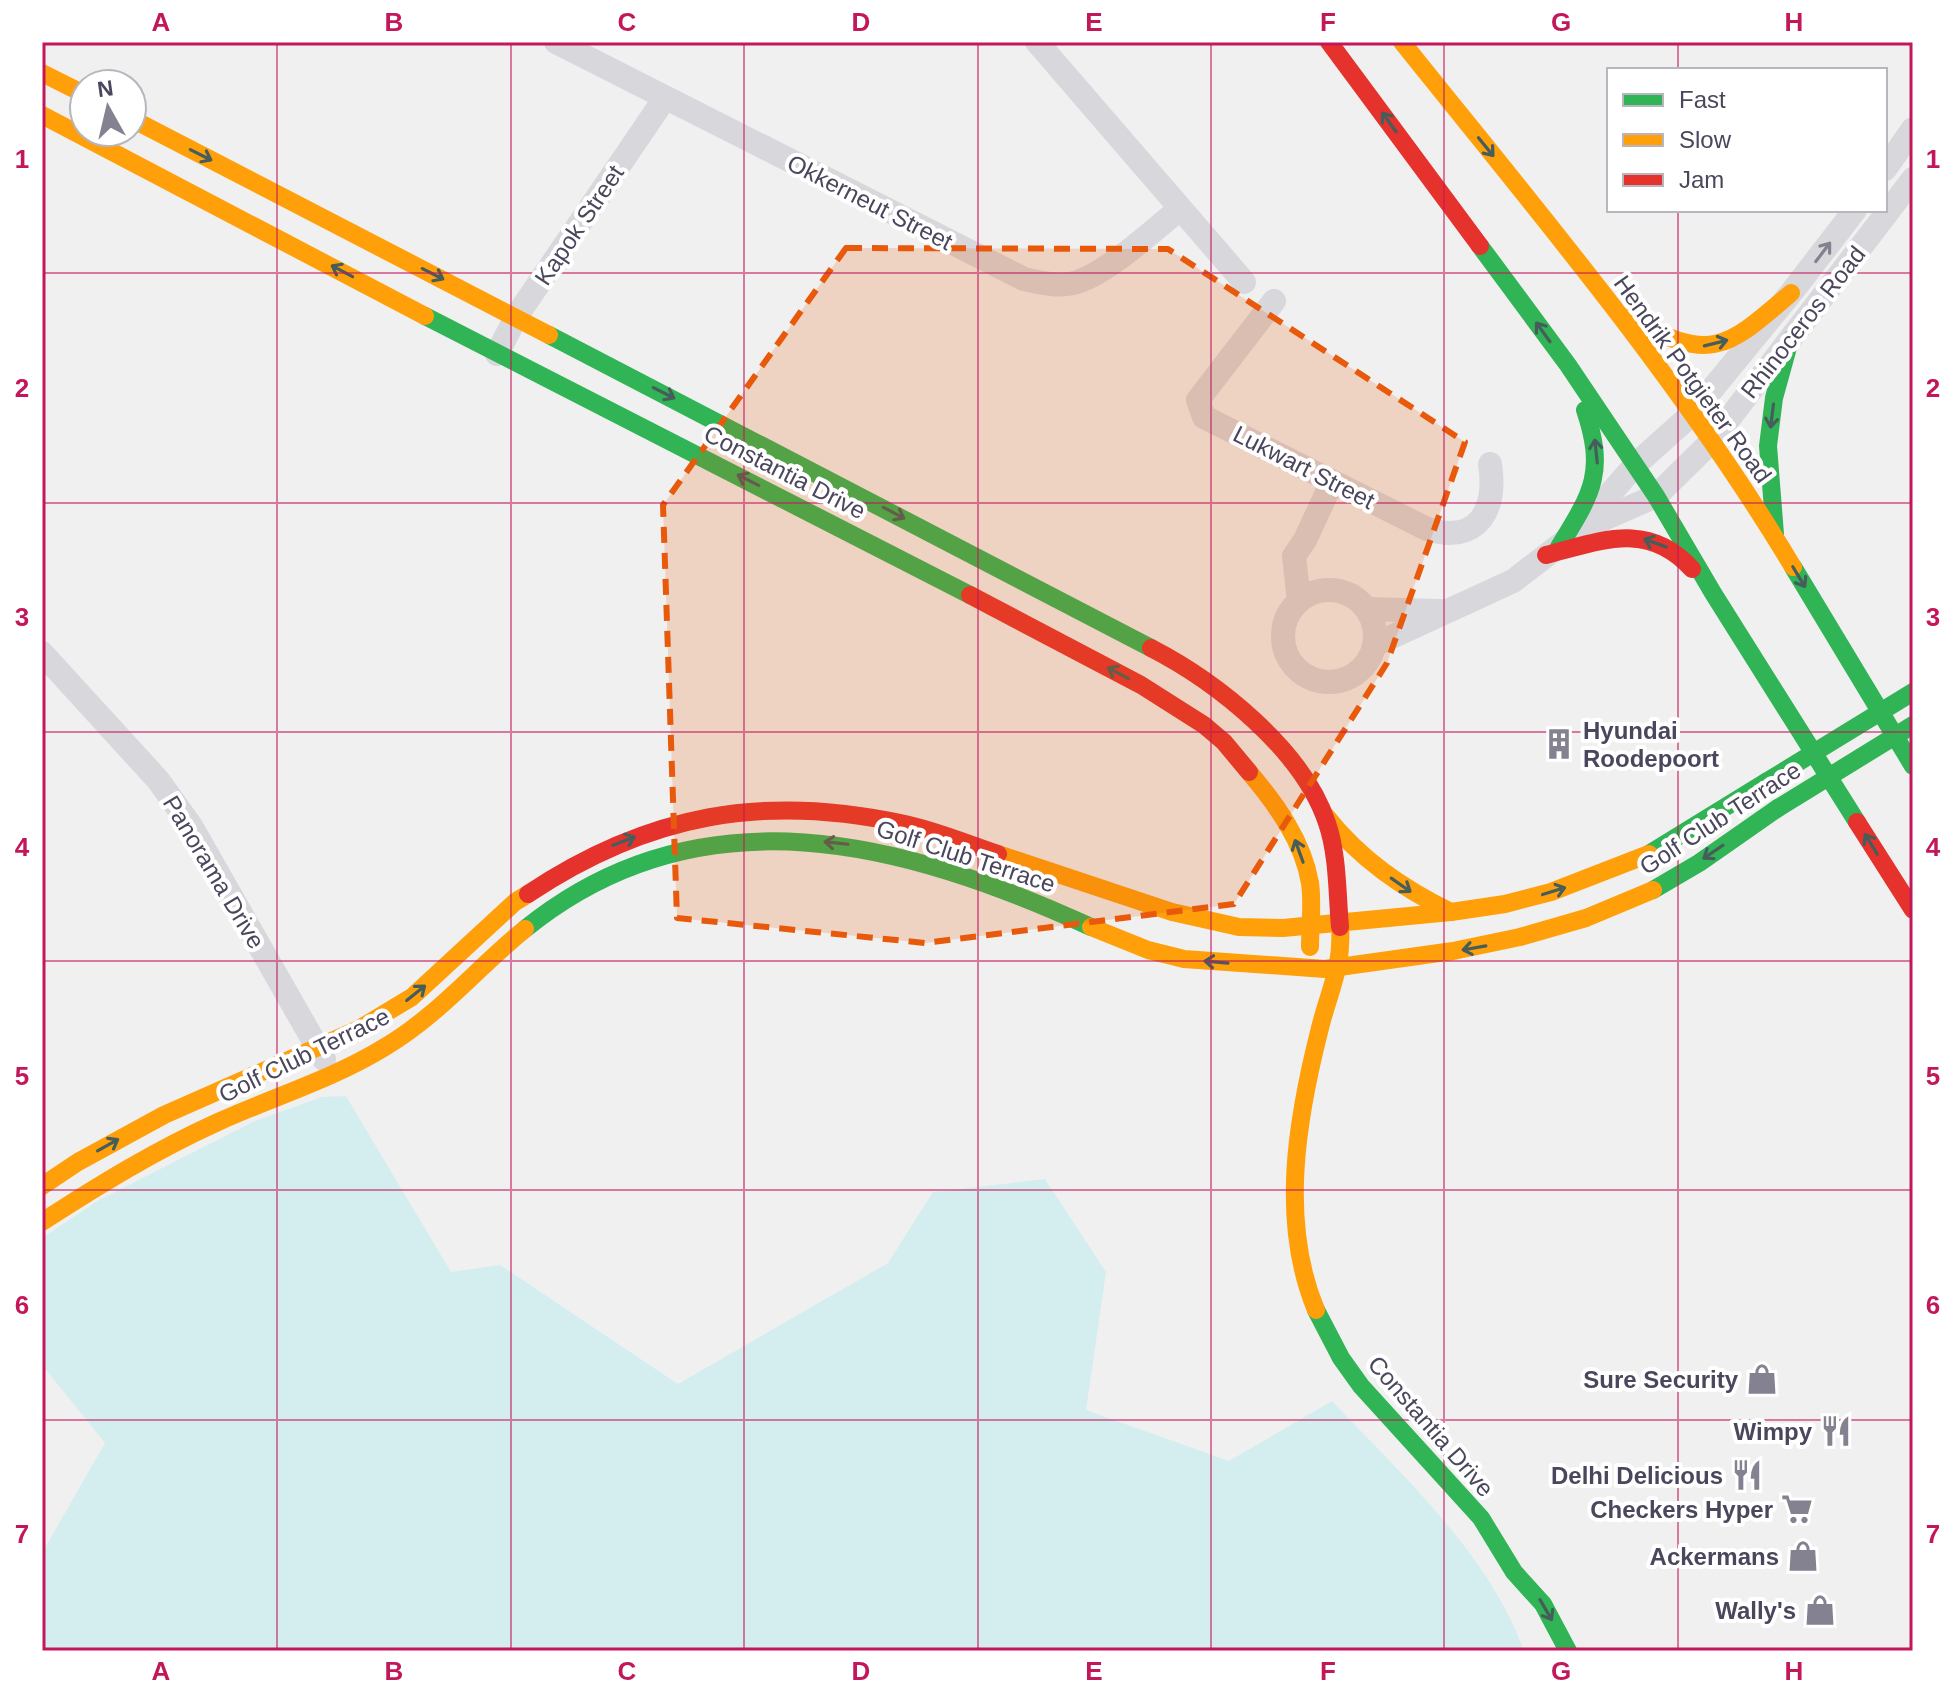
<svg xmlns="http://www.w3.org/2000/svg" width="1955" height="1693" font-family="Helvetica,sans-serif">
	<style>
		.green { fill: #d4eeef }
		.lines { fill: none; stroke-linecap: round; stroke-linejoin: round }
		.street { stroke: #d8d7dc; stroke-width: 24 }
		.fast { stroke: #30b455; stroke-width: 18 }
		.slow { stroke: #ff9f0a; stroke-width: 18 }
		.jam { stroke: #e5322d; stroke-width: 18 }
		.fast-bridge { stroke: #30b455; stroke-width: 18 }
		.oneway { stroke: #455d5b }
		.oneway2 { stroke: #83818f }
		.marked { fill: #e8590c; fill-opacity: 0.2; stroke: #e8590c; stroke-width: 6; stroke-dasharray: 16 10; stroke-linejoin: round }
		.grid { fill: none; stroke: #c2185b; stroke-width: 2; stroke-opacity: 0.55 }
		.labels { text-anchor: middle; dominant-baseline: central; stroke-width: 8; stroke-linejoin: round; paint-order: stroke }
		.street-label { font-size: 24px; fill: #4a475c; stroke: #fff }
		.poi-label { font-size: 24px; font-weight: bold; fill: #4a475c; stroke: #fff; text-anchor: end }
		.neatline { fill: none; stroke: #c2185b; stroke-width: 3 }
		.grid-label { font-size: 26px; text-anchor: middle; font-weight: bold; fill: #c2185b }
	</style>
	<rect width="100%" height="100%" fill="#f0f0f0"/>
	<!-- green -->
	<path class="green" d="M346,1096L451,1272L500,1265L678,1384L888,1263L933,1192L1045,1179L1106,1272L1086,1410L1229,1461L1332,1401C1402,1475 1489,1554 1524,1651H42V1553L105,1443L42,1365V1238L99,1200L255,1121L322,1097Z"/>
	<g class="lines">
		<!-- street -->
		<g class="street">
			<path d="M556,42L1024,279C1042,283 1063,288 1080,281C1112,269 1152,231 1180,209"/>
			<path d="M1037,42L1244,282"/>
			<path d="M1885,169L1913,129"/>
			<path d="M1274,301L1198,400L1204,417L1427,529C1478,545 1497,510 1490,464"/>
			<path d="M497,354L516,317L665,98"/>
			<path d="M1583,528L1656,496L1712,441L1913,179"/>
			<circle cx="1329" cy="636" r="46"/>
			<path d="M1299,601L1294,556L1305,540L1332,482"/>
			<path d="M1367,609L1440,611"/>
			<path d="M1374,645L1513,581L1578,531L1635,465L1691,415L1791,293L1855,210"/>
			<path d="M42,653L158,780L191,826L324,1059"/>
		</g>
		<!-- fast -->
		<g class="fast">
			<path d="M1480,246L1568,365L1656,496L1713,593L1857,822"/>
			<path d="M425,316L970,595"/>
			<path d="M549,335L1151,648"/>
			<path d="M1775,534L1768,446L1774,398L1790,340"/>
			<path d="M1559,547C1592,493 1606,473 1585,410"/>
			<path d="M1793,567L1913,766"/>
			<path d="M1649,854L1766,782"/>
			<path d="M1653,890L1699,863L1778,808"/>
			<path d="M525,929C701,786 905,842 1091,927"/>
			<path d="M1316,1310L1341,1358L1361,1386L1481,1518L1514,1572L1543,1604L1568,1651"/>
		</g>
		<!-- slow -->
		<g class="slow">
			<path d="M1402,42C1538,212 1681,380 1793,567"/>
			<path d="M42,73L84,94"/>
			<path d="M42,115L425,316"/>
			<path d="M132,119L549,335"/>
			<path d="M1628,318C1711,362 1724,351 1791,293"/>
			<path d="M1249,772C1276,804 1303,841 1310,883C1313,903 1310,927 1310,947"/>
			<path d="M1326,816C1360,859 1402,888 1451,912"/>
			<path d="M998,854L1172,912L1239,927L1283,928L1451,912L1505,904L1551,892L1649,854"/>
			<path d="M1091,927L1148,950L1184,959L1325,969L1453,951L1520,937L1586,918L1653,890"/>
			<path d="M42,1186L78,1162L164,1115L359,1029L412,997L515,902L528,894"/>
			<path d="M42,1222C99,1185 156,1150 218,1122C273,1097 333,1079 385,1047C439,1015 478,967 525,929"/>
			<path d="M1316,1310C1279,1221 1297,1118 1320,1028C1329,991 1343,967 1340,927"/>
		</g>
		<!-- jam -->
		<g class="jam">
			<path d="M1329,42L1480,246"/>
			<path d="M1546,555C1601,541 1648,520 1692,569"/>
			<path d="M970,595L1141,685L1204,725L1224,742L1249,772"/>
			<path d="M1151,648C1217,682 1303,750 1327,823C1338,855 1337,893 1340,927"/>
			<path d="M1857,822L1913,910"/>
			<path d="M528,894C648,814 764,793 905,824C937,831 968,844 998,854"/>
		</g>
		<!-- fast-bridge -->
		<g class="fast-bridge">
			<path d="M1766,782L1913,692"/>
			<path d="M1778,808L1913,725"/>
		</g>
	</g>
	<!-- one-way arrows -->
	<defs><path id="oneway-shaft" d="M-6 0H5M1.5-3L5.5 0L1.5 3" fill="none" stroke-width="1.6" stroke-linecap="round" stroke-linejoin="round" transform="scale(2)"/></defs>
	<g class="oneway">
		<use href="#oneway-shaft" transform="translate(1389 122) rotate(-126)"/>
		<use href="#oneway-shaft" transform="translate(1486 147) rotate(51)"/>
		<use href="#oneway-shaft" transform="translate(201 155) rotate(27)"/>
		<use href="#oneway-shaft" transform="translate(342 271) rotate(-152)"/>
		<use href="#oneway-shaft" transform="translate(433 274) rotate(27)"/>
		<use href="#oneway-shaft" transform="translate(1543 332) rotate(-126)"/>
		<use href="#oneway-shaft" transform="translate(1716 343) rotate(-14)"/>
		<use href="#oneway-shaft" transform="translate(664 393) rotate(27)"/>
		<use href="#oneway-shaft" transform="translate(1772 416) rotate(97)"/>
		<use href="#oneway-shaft" transform="translate(1596 451) rotate(-96)"/>
		<use href="#oneway-shaft" transform="translate(748 480) rotate(-153)"/>
		<use href="#oneway-shaft" transform="translate(894 513) rotate(28)"/>
		<use href="#oneway-shaft" transform="translate(1655 543) rotate(-160)"/>
		<use href="#oneway-shaft" transform="translate(1799 577) rotate(59)"/>
		<use href="#oneway-shaft" transform="translate(1118 673) rotate(-152)"/>
		<use href="#oneway-shaft" transform="translate(624 841) rotate(-21)"/>
		<use href="#oneway-shaft" transform="translate(836 843) rotate(-174)"/>
		<use href="#oneway-shaft" transform="translate(1871 844) rotate(-122)"/>
		<use href="#oneway-shaft" transform="translate(1299 851) rotate(-110)"/>
		<use href="#oneway-shaft" transform="translate(1713 852) rotate(146)"/>
		<use href="#oneway-shaft" transform="translate(1401 885) rotate(35)"/>
		<use href="#oneway-shaft" transform="translate(1554 891) rotate(-17)"/>
		<use href="#oneway-shaft" transform="translate(1474 948) rotate(170)"/>
		<use href="#oneway-shaft" transform="translate(1216 962) rotate(-175)"/>
		<use href="#oneway-shaft" transform="translate(416 993) rotate(-39)"/>
		<use href="#oneway-shaft" transform="translate(108 1145) rotate(-29)"/>
		<use href="#oneway-shaft" transform="translate(1546 1610) rotate(60)"/>
	</g>
	<use class="oneway2" href="#oneway-shaft" transform="translate(1823 252) rotate(-53)"/>
	<!-- marked area -->
	<path class="marked" d="M846,248L1168,249L1465,442L1387,663L1234,904L925,943L677,918L663,505Z"/>
	<!-- grid -->
	<path class="grid" d="M277,42V1651M511,42V1651M744,42V1651M978,42V1651M1211,42V1651M1444,42V1651M1678,42V70M1678,210V1651M42,273H1913M42,503H1913M42,732H1913M42,961H1913M42,1190H1913M42,1420H1913"/>
	<!-- icons -->
	<defs>
		<symbol id="building-bare" viewBox="-9 -9 18 18"><path d="M-4-6H4V6H1V3H-1V6H-4ZM-2.5-4.3h1.7v1.8h-1.7ZM.8-4.3h1.7v1.8H.8ZM-2.5-1h1.7V.8h-1.7ZM.8-1h1.7V.8H.8Z" fill="#848290" stroke="#fff" stroke-width="2.5" paint-order="stroke"/></symbol>
		<symbol id="shop-bare" viewBox="-9 -9 18 18"><path d="M-5-2.5h2.3a2.7 3.5 0 0 1 5.4 0H5L5.5 6h-11ZM-1.5-2.5h3a1.5 2.3 0 0 0-3 0Z" fill="#848290" stroke="#fff" stroke-width="2.5" paint-order="stroke"/></symbol>
		<symbol id="restaurant-bare" viewBox="-9 -9 18 18"><path d="M-5-6h1v4h1v-4h1v4h1v-4h1v5L-1.5 .5V6h-2V.5L-5-1ZM5-6V6H3V1.5H1.5Q1.5-4 5-6Z" fill="#848290" stroke="#fff" stroke-width="2.5" paint-order="stroke"/></symbol>
		<symbol id="supermarket-bare" viewBox="-9 -9 18 18"><path d="M-6-5.5h2.5l.6 2H6L4.5 2H-2.5L-4.4-4H-6ZM-1.5 3.2a1.3 1.3 0 1 0 .1 0ZM3 3.2a1.3 1.3 0 1 0 .1 0Z" fill="#848290" stroke="#fff" stroke-width="2.5" paint-order="stroke"/></symbol>
	</defs>
	<g fill-rule="evenodd">
		<use href="#building-bare" x="1537" y="722" width="44" height="44"/>
		<use href="#shop-bare" x="1740" y="1357" width="44" height="44"/>
		<use href="#restaurant-bare" x="1814" y="1409" width="44" height="44"/>
		<use href="#restaurant-bare" x="1725" y="1453" width="44" height="44"/>
		<use href="#supermarket-bare" x="1775" y="1487" width="44" height="44"/>
		<use href="#shop-bare" x="1781" y="1534" width="44" height="44"/>
		<use href="#shop-bare" x="1798" y="1588" width="44" height="44"/>
	</g>
	<g class="labels">
		<!-- street labels -->
		<g class="street-label">
			<text transform="translate(870 202) rotate(27)">Okkerneut Street</text>
			<text transform="translate(579 225) rotate(-56)">Kapok Street</text>
			<text transform="translate(1803 322) rotate(-52)">Rhinoceros Road</text>
			<text transform="translate(1693 379) rotate(54)">Hendrik Potgieter Road</text>
			<text transform="translate(1304 467) rotate(27)">Lukwart Street</text>
			<text transform="translate(785 472) rotate(27)">Constantia Drive</text>
			<text transform="translate(1720 818) rotate(-33)">Golf Club Terrace</text>
			<text transform="translate(966 856) rotate(18)">Golf Club Terrace</text>
			<text transform="translate(214 872) rotate(59)">Panorama Drive</text>
			<text transform="translate(304 1055) rotate(-26)">Golf Club Terrace</text>
			<text transform="translate(1431 1426) rotate(49)">Constantia Drive</text>
		</g>
		<!-- poi labels -->
		<g class="poi-label">
			<text x="1583" y="730" text-anchor="start">Hyundai<tspan x="1583" dy="28">Roodepoort</tspan></text>
			<text x="1738" y="1379">Sure Security</text>
			<text x="1812" y="1431">Wimpy</text>
			<text x="1723" y="1475">Delhi Delicious</text>
			<text x="1773" y="1509">Checkers Hyper</text>
			<text x="1779" y="1556">Ackermans</text>
			<text x="1796" y="1610">Wally's</text>
		</g>
	</g>
	<!-- border -->
	<rect width="1955" height="1693" fill="none" stroke="#ffffff" stroke-width="88"/>
	<!-- legend -->
	<rect x="1607" y="68" width="280" height="144" fill="#ffffff" stroke="#b7b5be" stroke-width="2"/>
	<rect x="1623" y="94" width="40" height="12" fill="#30b455" stroke="#b7b5be" stroke-width="2"/>
	<text x="1679" y="108" font-size="24" fill="#4a475c">Fast</text>
	<rect x="1623" y="134" width="40" height="12" fill="#ff9f0a" stroke="#b7b5be" stroke-width="2"/>
	<text x="1679" y="148" font-size="24" fill="#4a475c">Slow</text>
	<rect x="1623" y="174" width="40" height="12" fill="#e5322d" stroke="#b7b5be" stroke-width="2"/>
	<text x="1679" y="188" font-size="24" fill="#4a475c">Jam</text>
	<!-- north arrow -->
	<g transform="translate(108 108) rotate(352)"><circle r="38" fill="#ffffff" stroke="#b7b5be" stroke-width="2"/>
	<path d="M0-6L14 30L0 20L-14 30Z" fill="#848290"/>
	<text y="-12" font-size="22" font-weight="bold" text-anchor="middle" fill="#4a475c">N</text>
	</g>
	<rect x="44" y="44" width="1867" height="1605" class="neatline"/>
	<g class="grid-label">
		<text x="161" y="31">A</text>
		<text x="394" y="31">B</text>
		<text x="627" y="31">C</text>
		<text x="861" y="31">D</text>
		<text x="1094" y="31">E</text>
		<text x="1328" y="31">F</text>
		<text x="1561" y="31">G</text>
		<text x="1794" y="31">H</text>
		<text x="22" y="168">1</text>
		<text x="1933" y="168">1</text>
		<text x="22" y="397">2</text>
		<text x="1933" y="397">2</text>
		<text x="22" y="626">3</text>
		<text x="1933" y="626">3</text>
		<text x="22" y="856">4</text>
		<text x="1933" y="856">4</text>
		<text x="22" y="1085">5</text>
		<text x="1933" y="1085">5</text>
		<text x="22" y="1314">6</text>
		<text x="1933" y="1314">6</text>
		<text x="22" y="1543">7</text>
		<text x="1933" y="1543">7</text>
		<text x="161" y="1680">A</text>
		<text x="394" y="1680">B</text>
		<text x="627" y="1680">C</text>
		<text x="861" y="1680">D</text>
		<text x="1094" y="1680">E</text>
		<text x="1328" y="1680">F</text>
		<text x="1561" y="1680">G</text>
		<text x="1794" y="1680">H</text>
	</g>
</svg>
